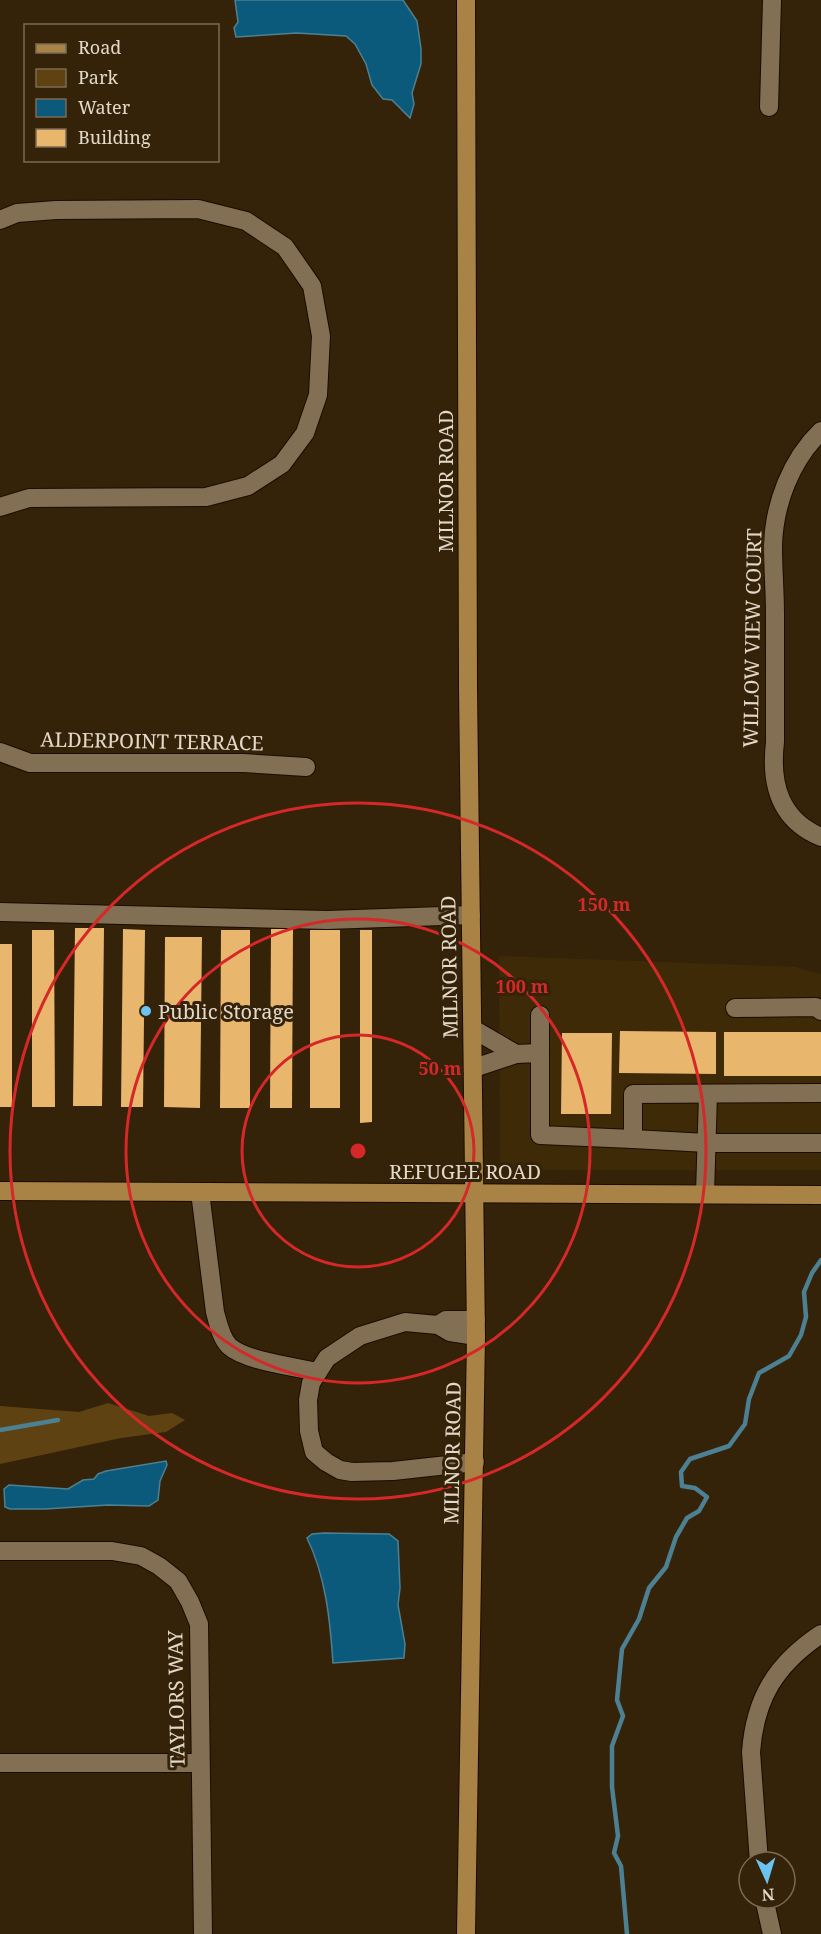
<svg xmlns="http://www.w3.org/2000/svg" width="821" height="1934" font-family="'Noto Serif',serif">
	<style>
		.built { fill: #3f2a07 }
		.green { fill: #5f4211 }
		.water { fill: #0c5a7b; stroke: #4c8092; stroke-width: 1.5 }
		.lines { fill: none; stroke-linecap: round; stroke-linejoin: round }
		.stream { stroke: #4c8092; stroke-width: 4.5 }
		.building { fill: #e9b66d }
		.minor-casing { stroke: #1b0c00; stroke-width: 20 }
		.major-casing { stroke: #1b0c00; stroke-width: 20 }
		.minor { stroke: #826f54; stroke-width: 18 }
		.major { stroke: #a98246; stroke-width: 18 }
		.ring { fill: none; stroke: #d62828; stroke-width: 3 }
		.poi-dot { fill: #6ac3f1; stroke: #342309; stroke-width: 2 }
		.labels { text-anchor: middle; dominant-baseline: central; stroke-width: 6; stroke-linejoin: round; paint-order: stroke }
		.street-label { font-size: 20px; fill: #e3d8c9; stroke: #342309 }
		.poi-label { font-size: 20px; fill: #e3d8c9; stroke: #342309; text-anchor: start }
		.centre { fill: #d62828; stroke: #342309; stroke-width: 3 }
		.ring-label { font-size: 18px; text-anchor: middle; font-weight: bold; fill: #d62828; stroke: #342309; stroke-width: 6; stroke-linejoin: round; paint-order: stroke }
	</style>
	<rect width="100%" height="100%" fill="#342309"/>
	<!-- built -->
	<path class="built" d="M499,956L795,967L821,974V1170H508L501,1163L500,1157Z"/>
	<!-- green -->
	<path class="green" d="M108,1403L149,1416L172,1413L185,1420L166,1432L121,1438L0,1464V1406L79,1412Z"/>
	<!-- water -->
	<g class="water">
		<path d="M235,0H403L417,21L421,49V64L412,93L414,104L410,118L392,100L383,99L372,85L366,64L355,44L346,36L297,33L236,37L234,28L238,22Z"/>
		<path d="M166,1461L167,1465L160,1481L158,1500L149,1506L108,1505L45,1509H10L5,1507L4,1489L9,1485L68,1489L83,1480L94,1479L98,1474L106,1471Z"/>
		<path d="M324,1533L389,1534L398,1541L400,1588L398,1605L405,1644L404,1658L333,1663C330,1620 326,1577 307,1538L312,1534Z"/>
	</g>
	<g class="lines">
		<!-- stream -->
		<g class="stream">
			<path d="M0,1430L58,1420"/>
			<path d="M627,1934L621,1866L614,1853L618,1836L612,1787V1746L623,1716L617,1700L622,1649L639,1619L649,1588L666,1567L676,1537L687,1518L699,1511L707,1497L695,1488L682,1486L681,1472L690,1459L729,1446L745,1424L749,1399L759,1373L789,1356L801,1335L806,1317L804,1292L812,1273L821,1260"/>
		</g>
	</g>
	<!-- building -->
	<g class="building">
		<path d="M75,928H104L102,1106H73Z"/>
		<path d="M123,929L145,930L143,1107H121Z"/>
		<path d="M271,929H293L292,1108H270Z"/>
		<path d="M32,930H54L55,1107H32Z"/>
		<path d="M221,930H250V1108H220Z"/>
		<rect x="310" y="930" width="30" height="178"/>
		<path d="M360,930H372V1122L360,1123Z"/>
		<path d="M165,937H202L200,1108L164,1107Z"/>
		<rect x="0" y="944" width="12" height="163"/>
		<path d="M620,1031L716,1032V1074L619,1073Z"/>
		<rect x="724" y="1032" width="97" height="44"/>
		<path d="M562,1033H612L611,1114H561Z"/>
	</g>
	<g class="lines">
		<defs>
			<g id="minor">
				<path d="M769,107L772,0"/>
				<path d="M0,220L17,213L56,210L198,209L246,221L285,247L312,286L321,336L318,395L305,433L282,464L248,486L206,497L29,498L0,507"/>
				<path d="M821,431C791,460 774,504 773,546C773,569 775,592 775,614C775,657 775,700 775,742C770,784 780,820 821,837"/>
				<path d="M0,752L30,763H243L306,767"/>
				<path d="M0,912L327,920L471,915"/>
				<path d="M735,1008L816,1007L821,1011"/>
				<path d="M540,1015V1135L633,1139V1094L821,1093"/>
				<path d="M473,1029L516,1054"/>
				<path d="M474,1068L516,1054L540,1053"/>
				<path d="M633,1139L707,1143H821"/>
				<path d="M200,1192L215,1312C218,1323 221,1338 229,1346C245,1361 296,1367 318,1372"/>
				<path d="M705,1194L708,1094"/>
				<path d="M438,1325L446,1320H476"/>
				<path d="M475,1462L393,1471L352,1472L340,1470L326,1462L314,1452L309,1431L308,1400L311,1383L327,1358L360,1336L405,1322L438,1325L450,1332L476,1336"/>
				<path d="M0,1551H112L141,1556L159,1566L178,1581L190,1602L199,1624L203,1934"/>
				<path d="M0,1763H200"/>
				<path d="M759,1862L751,1752C755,1698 776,1664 821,1634"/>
				<path d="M764,1898L772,1934"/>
			</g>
			<g id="major">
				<path d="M466,0L468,688L476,1337L466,1934"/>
				<path d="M0,1191L821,1195"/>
			</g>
		</defs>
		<!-- minor casing -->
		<use href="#minor" class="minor-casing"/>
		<!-- major casing -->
		<use href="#major" class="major-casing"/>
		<!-- minor -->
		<use href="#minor" class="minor"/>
		<!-- major -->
		<use href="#major" class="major"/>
	</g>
	<!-- distance rings -->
	<g class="ring">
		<circle cx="358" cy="1151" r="116"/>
		<circle cx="358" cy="1151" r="232"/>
		<circle cx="358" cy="1151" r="348"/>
	</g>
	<!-- markers -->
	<circle class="poi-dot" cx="146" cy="1011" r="6"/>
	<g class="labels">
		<!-- street labels -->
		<g class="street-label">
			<text transform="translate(445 481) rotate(-90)">MILNOR ROAD</text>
			<text transform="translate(752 638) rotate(-89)">WILLOW VIEW COURT</text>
			<text transform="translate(152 741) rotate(1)">ALDERPOINT TERRACE</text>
			<text transform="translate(449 967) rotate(-91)">MILNOR ROAD</text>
			<text x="465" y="1171">REFUGEE ROAD</text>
			<text transform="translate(452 1453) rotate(-89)">MILNOR ROAD</text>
			<text transform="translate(176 1699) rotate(-91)">TAYLORS WAY</text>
		</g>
		<!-- poi labels -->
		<g class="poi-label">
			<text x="158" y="1011">Public Storage</text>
		</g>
	</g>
	<circle cx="358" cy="1151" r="9" class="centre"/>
	<g class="ring-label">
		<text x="604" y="911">150 m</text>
		<text x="522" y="993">100 m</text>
		<text x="440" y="1075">50 m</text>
	</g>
	<!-- legend -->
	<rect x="24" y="24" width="195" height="138" fill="#342309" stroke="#7a6b56" stroke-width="1.5"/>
	<rect x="36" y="44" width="30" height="9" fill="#a98246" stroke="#7a6b56" stroke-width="1.5"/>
	<text x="78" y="54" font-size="18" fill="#e3d8c9">Road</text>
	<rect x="36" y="69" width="30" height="18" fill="#5f4211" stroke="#7a6b56" stroke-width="1.5"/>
	<text x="78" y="84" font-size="18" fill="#e3d8c9">Park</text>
	<rect x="36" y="99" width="30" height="18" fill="#0c5a7b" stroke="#7a6b56" stroke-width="1.5"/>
	<text x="78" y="114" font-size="18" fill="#e3d8c9">Water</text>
	<rect x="36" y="129" width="30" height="18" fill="#e9b66d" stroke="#7a6b56" stroke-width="1.5"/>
	<text x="78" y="144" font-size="18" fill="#e3d8c9">Building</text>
	<!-- north arrow -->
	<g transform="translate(767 1880) rotate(176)"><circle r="28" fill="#342309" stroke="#7a6b56" stroke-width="1.5"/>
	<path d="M0-4.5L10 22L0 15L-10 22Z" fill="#6ac3f1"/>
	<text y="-9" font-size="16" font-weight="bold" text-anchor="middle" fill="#e3d8c9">N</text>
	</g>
</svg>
